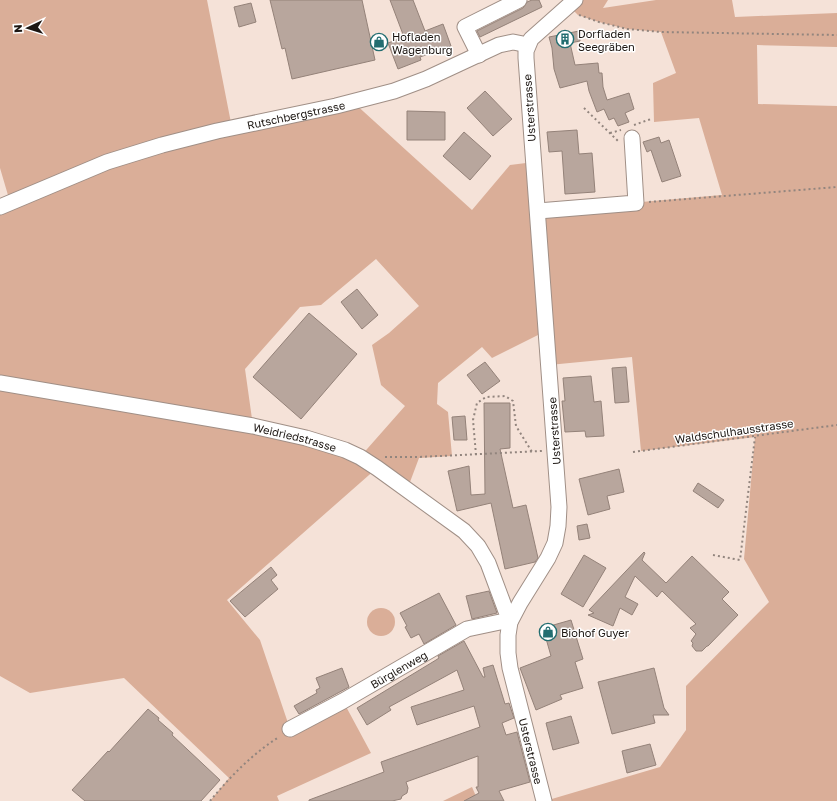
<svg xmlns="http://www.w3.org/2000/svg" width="837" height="801" font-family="'Golos Text',sans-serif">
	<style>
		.green { fill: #daae98; fill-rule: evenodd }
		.building { fill: #b8a69d; stroke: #948279 }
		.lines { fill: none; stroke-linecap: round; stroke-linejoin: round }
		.minor-casing { stroke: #a08f86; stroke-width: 17 }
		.path { stroke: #92857e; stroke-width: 2; stroke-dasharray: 2 3; stroke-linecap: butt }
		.minor { stroke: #fff; stroke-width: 15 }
		.labels { text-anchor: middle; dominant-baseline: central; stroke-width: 3; stroke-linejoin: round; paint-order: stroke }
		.poi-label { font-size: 11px; fill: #1c1612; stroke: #fff; text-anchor: start }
		.street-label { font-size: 11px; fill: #1c1612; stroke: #fff }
	</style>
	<rect width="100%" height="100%" fill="#f5e2d8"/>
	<!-- green -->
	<g class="green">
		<path d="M0,0H207L232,128L353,102L472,210L510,165L534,162L538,211L722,195L699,118L654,122L653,83L676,73L661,32L627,29L599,22L578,15L569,6L575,0H608L603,8L656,0H732L735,17L837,13V47L757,45L758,104L837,106V801H545L660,767L686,730V686L769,602L744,559L755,437L641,451L632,357L549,365L546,331L492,358L482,347L438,383L437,404L448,412L452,456L419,458L407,490L377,468L227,600L260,640L290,729L343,701L371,753L277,796L279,801H210L229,778L124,678L30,693L0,676V207L10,202L0,168ZM376,259L419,306L389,333L372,345L381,385L405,406L360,457L253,426L245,369L300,307L321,305Z"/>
		<circle cx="381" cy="622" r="14"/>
		<path d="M472,787L478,801H443Z"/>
	</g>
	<!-- building -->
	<g class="building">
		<path d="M270,0H362L375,60L292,79L285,48L282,49Z"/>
		<path d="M390,0H413L425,31L443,24L451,46L420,57L421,60L398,69L388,43L404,37Z"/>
		<path d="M532,0H539L542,7L480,37L477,31L523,8L527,2Z"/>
		<path d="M251,3L256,22L239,27L234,7Z"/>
		<path d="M579,31L580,41L570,43L575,65L598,63L599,73H602L603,87L607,100L629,93L634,109L625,113L629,122L618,126L614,118L609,120L604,109L597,112L589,91L587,81L560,88L554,69L552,48L549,37Z"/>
		<path d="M485,91L512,119L493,136L467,108Z"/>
		<path d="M407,111L445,112V140H407Z"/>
		<path d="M577,130L579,154L592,153L595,192L565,194L562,151L549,152L547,132Z"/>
		<path d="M464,132L491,156L470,180L443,156Z"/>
		<path d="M659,137L661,143L669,140L681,176L662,182L651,150L647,152L643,142Z"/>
		<path d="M357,289L378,315L362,329L341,302Z"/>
		<path d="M309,313L357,354L301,419L253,377Z"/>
		<path d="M485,362L500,381L482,394L467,375Z"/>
		<path d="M626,367L629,402L615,403L612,368Z"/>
		<path d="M591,376L594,402L601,401L604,436L586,437L585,431L565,432L562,401H565L563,378Z"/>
		<path d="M484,403H510V448L500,449L513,508L526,505L538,558L535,562L505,569L491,503L457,511L448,471L469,466L471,495L485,494Z"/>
		<path d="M465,416L467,440H454L452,417Z"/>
		<path d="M619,469L624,492L607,496L610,509L588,515L579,479Z"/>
		<path d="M698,483L724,500L718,508L693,491Z"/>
		<path d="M587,524L590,538L579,540L577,526Z"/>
		<path d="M644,552L645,553L642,560L666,583L692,556L729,592L722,599L738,615L708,646H707L702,651H696L692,646L693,643L691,641L696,634L690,628L696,624L662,591L657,597L635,576L625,597L638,604L632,615L620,608L613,626L588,615L594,613L589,610Z"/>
		<path d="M584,555L606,568L583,607L561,594Z"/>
		<path d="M271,567L277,575L271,580L278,589L245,617L230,601Z"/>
		<path d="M489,591L497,613L472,619L466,596Z"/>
		<path d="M439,593L456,625L424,644L419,634L411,638L405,627L407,626L400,613Z"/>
		<path d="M571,620L583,659L575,662L583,688L560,695L562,699L536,710L520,668L551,656L543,628Z"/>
		<path d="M464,641L483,677H485L483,668L493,665L505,704L509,703L514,718L502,723L506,735L517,732L530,782L499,791L504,801H464L479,793L476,787H478V756L406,782L408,788L407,793L402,796L401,799L392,801H309V800L384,772L381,762L480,727L474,706L417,725L411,707L464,690L457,670L389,707L391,710L367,725L357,708L436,660L439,658L438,656Z"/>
		<path d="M342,668L349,687L299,714L294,706L317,693L316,690L320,688L316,678Z"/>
		<path d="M654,668L664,708L669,715H653L655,723L612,734L598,682Z"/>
		<path d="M148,709L159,718L158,720L173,733L172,735L220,780L201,801H85L72,790L108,751L109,752Z"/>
		<path d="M571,716L579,743L553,750L546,723Z"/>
		<path d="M650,744L656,765L627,773L622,751Z"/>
	</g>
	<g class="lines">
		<defs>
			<g id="minor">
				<path d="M479,55L465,27L519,0"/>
				<path id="s1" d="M0,207L107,162L162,145L217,131L336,106L394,91L426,79L499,45L513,42L528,45"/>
				<path d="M538,211L636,203L632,138"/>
				<path id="s2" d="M0,383L253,426L306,438L345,450L360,457L377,468L464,531L478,546L488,563L510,622"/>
				<path id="s3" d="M290,729L343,701L467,629L500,622H510"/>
				<path d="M544,801L510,668L508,653V635L510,622L520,603L548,558L555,543L558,526L559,507L526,58V51L531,39L575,0"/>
			</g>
		</defs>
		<!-- minor casing -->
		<use href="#minor" class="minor-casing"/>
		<!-- path -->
		<g class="path">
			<path d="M579,15L599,22L627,29L661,32L837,35"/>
			<path d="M584,108L618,141"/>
			<path d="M634,125L651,119"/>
			<path d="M610,133L621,130"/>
			<path d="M649,202L837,187"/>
			<path d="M633,452L837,425"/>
			<path d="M476,455L473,420L477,403L486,397L505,396L513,401L516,426L532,452"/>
			<path d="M385,457H419L542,451"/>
			<path d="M713,555L740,560L755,437"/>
			<path d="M210,801C230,777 252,754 279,737"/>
		</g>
		<!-- minor -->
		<use href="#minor" class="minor"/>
	</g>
	<!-- icons -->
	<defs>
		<symbol id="building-ring" viewBox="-11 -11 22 22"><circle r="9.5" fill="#fff" stroke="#226d70" stroke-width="1.5"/><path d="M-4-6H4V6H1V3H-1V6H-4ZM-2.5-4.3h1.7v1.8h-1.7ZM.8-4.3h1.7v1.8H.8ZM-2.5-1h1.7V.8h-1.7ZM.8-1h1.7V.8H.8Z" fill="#226d70"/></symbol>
		<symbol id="shop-ring" viewBox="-11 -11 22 22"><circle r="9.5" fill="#fff" stroke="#226d70" stroke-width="1.5"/><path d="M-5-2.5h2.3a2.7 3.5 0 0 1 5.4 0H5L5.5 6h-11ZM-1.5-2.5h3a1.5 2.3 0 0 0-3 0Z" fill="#226d70"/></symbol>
	</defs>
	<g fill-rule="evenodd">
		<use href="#building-ring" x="555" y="29" width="20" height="20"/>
		<use href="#shop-ring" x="369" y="32" width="20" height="20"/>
		<use href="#shop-ring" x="538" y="622" width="20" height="20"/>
	</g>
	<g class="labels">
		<!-- poi labels -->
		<g class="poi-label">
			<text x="578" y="33">Dorfladen<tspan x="578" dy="13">Seegräben</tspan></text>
			<text x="392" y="36">Hofladen<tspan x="392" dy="13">Wagenburg</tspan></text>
			<text x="561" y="632">Biohof Guyer</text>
		</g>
		<!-- street labels -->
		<g class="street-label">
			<text transform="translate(529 108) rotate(-94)">Usterstrasse</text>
			<text stroke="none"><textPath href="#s1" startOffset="311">Rutschbergstrasse</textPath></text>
			<text transform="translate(554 431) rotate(-94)">Usterstrasse</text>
			<text transform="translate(734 431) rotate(-8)">Waldschulhausstrasse</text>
			<text stroke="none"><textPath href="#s2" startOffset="300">Weidriedstrasse</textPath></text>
			<text stroke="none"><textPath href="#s3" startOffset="124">Bürglenweg</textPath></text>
			<text transform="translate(531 751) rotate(76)">Usterstrasse</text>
		</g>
	</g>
	<!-- north arrow -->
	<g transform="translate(28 28) rotate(266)" stroke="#ffffff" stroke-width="3" paint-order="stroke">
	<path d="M0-3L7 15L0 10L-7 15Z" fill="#1c1612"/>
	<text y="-6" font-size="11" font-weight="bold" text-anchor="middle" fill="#1c1612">N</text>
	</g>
</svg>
